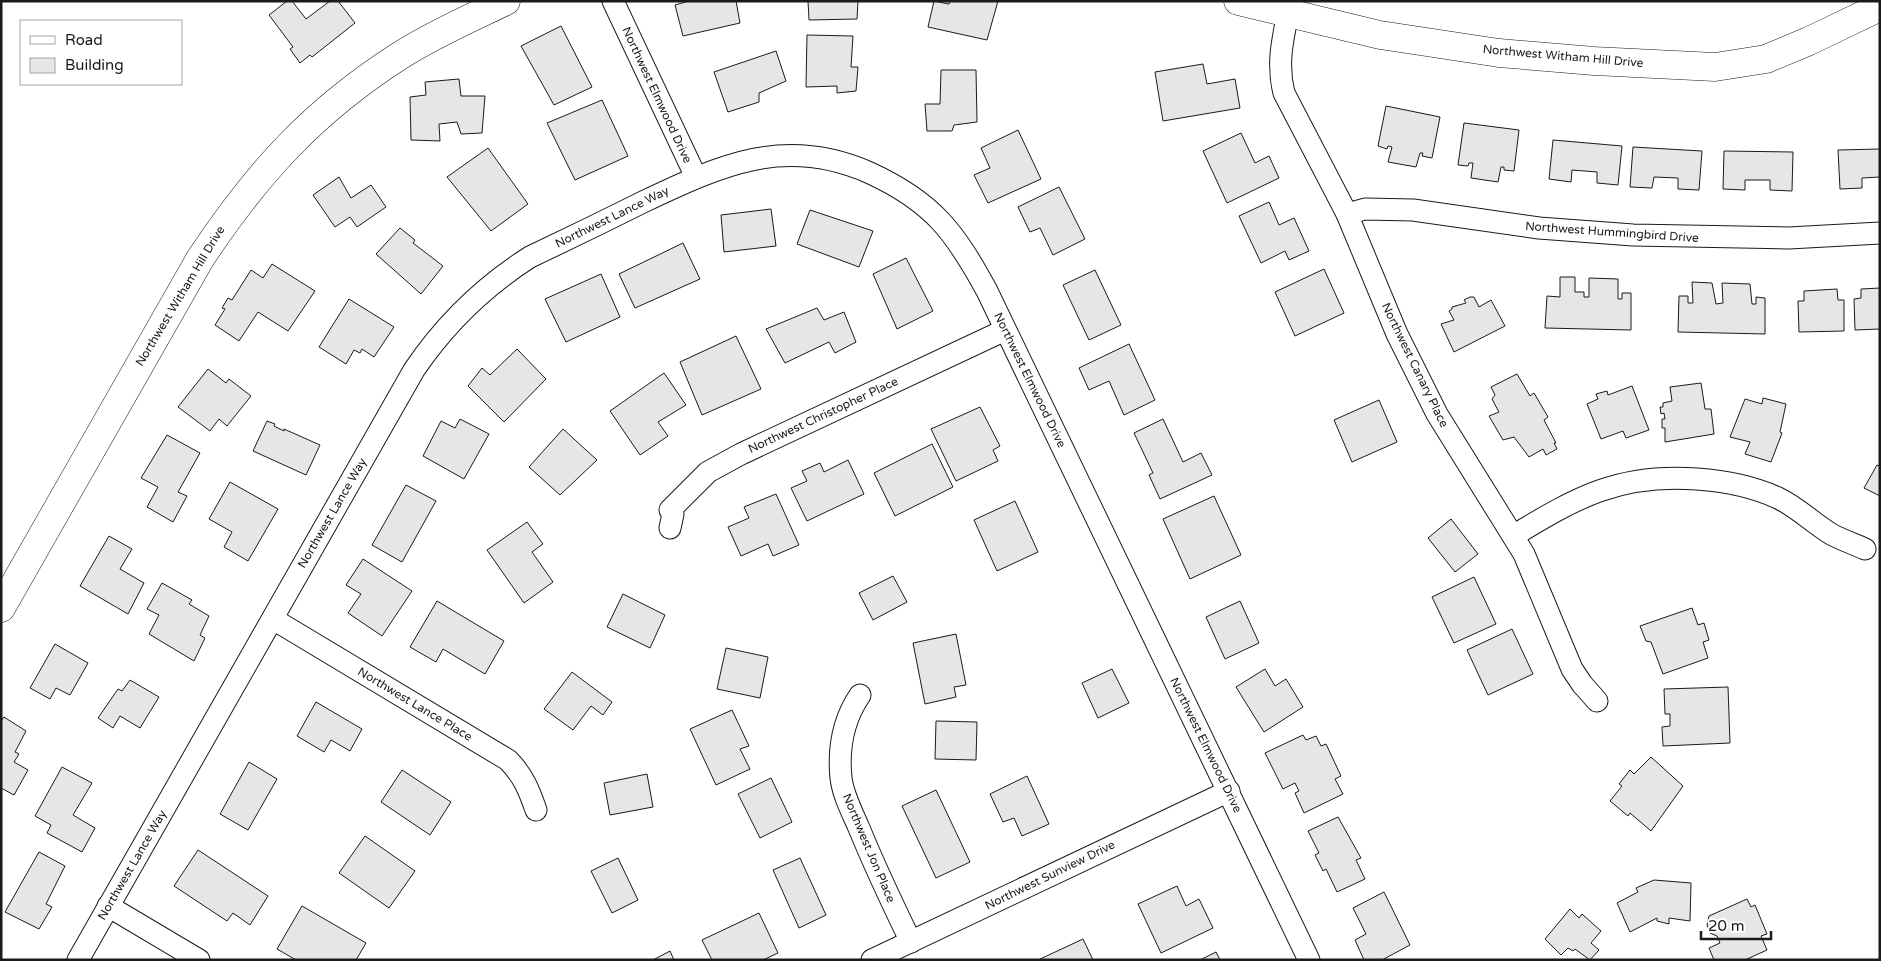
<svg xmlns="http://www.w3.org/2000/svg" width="1881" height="961" font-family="'Varela Round',sans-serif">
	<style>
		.building { fill: #e6e6e6; stroke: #1a1a1a }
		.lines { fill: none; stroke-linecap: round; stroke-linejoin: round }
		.street-casing { stroke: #1a1a1a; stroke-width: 23 }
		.secondary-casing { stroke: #1a1a1a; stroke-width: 29 }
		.street { stroke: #fff; stroke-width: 21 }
		.secondary { stroke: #fff; stroke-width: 28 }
		.labels { text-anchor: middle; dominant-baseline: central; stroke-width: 4; stroke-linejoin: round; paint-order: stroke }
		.street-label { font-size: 12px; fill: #1a1a1a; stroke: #fff }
	</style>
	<rect width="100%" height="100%" fill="#fff"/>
	<!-- building -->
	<g class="building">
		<path d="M287,1H292L306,19L330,1H338L355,23L312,57L310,55L300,63L290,49L293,47L269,15Z"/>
		<path d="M689,1H736L740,23L683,36L675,5Z"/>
		<path d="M808,1H858L857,19L809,20Z"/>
		<path d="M934,1L949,4L950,1H998L987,40L928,27Z"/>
		<path d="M561,26L592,87L554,105L521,46Z"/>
		<path d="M807,35L853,36L851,67H858L856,91L837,93V86L806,87Z"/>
		<path d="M776,51L786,81L759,93V102L728,112L714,72Z"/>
		<path d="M1203,64L1207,84L1235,79L1240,108L1163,121L1155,72Z"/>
		<path d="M941,70H976L977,122L954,125L952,131H927L925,104H940Z"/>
		<path d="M459,79L461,96H485L482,133L461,134L457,122L439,124L440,141L411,140L410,97L426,95L425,82Z"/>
		<path d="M602,100L628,156L575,180L547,123Z"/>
		<path d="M1386,106L1440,117L1432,158L1422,156L1423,153H1420L1416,167L1388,162L1392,147L1388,146L1387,149L1378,146Z"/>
		<path d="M1464,123L1519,130L1514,171L1504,170V167H1501L1498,182L1471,178L1473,163H1469L1468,166L1458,165Z"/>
		<path d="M1018,130L1041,179L988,203L974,175L990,168L981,148Z"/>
		<path d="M1241,133L1255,163L1269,156L1279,178L1227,203L1203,151Z"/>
		<path d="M1553,140L1622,146L1618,185L1597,183V172L1572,170L1571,182L1549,179Z"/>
		<path d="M1633,147L1702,151L1699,190L1678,189V178L1654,177L1652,188L1630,187Z"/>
		<path d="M488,148L528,204L491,231L447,177Z"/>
		<path d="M1880,149V177L1862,178V188L1840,189L1838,150Z"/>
		<path d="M1724,151L1793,152L1792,191L1770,190V180H1745V190L1723,189Z"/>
		<path d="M339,177L351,198L371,185L386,207L357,227L350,217L335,227L313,195Z"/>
		<path d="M1059,187L1085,239L1053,255L1040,228L1030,232L1018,207Z"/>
		<path d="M1269,202L1279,225L1294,218L1309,251L1289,260L1285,251L1261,263L1239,216Z"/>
		<path d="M771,209L776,246L724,252L721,215Z"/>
		<path d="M810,210L873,231L859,267L797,244Z"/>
		<path d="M400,228L415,240L413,243L443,266L421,294L376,254Z"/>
		<path d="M683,243L700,279L635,308L619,274Z"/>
		<path d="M906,258L933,311L897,329L873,274Z"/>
		<path d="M272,264L315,291L288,331L258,312L239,341L215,325L225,309L222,308L228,298L232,300L251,270L263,278Z"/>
		<path d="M1324,269L1344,313L1295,336L1275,292Z"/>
		<path d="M1095,270L1121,325L1089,340L1063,285Z"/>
		<path d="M601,274L620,317L566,342L545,299Z"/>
		<path d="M1560,277H1575V292H1584V297H1589V278L1618,279V299H1622V293H1631V330L1545,328L1547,296L1560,297Z"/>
		<path d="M1692,282L1712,283L1716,304L1723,303L1722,283L1750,284L1752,304H1756V297L1765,298V334L1678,332L1679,296H1688V303H1693Z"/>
		<path d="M1880,288V329L1855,330L1854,299L1861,298V289Z"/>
		<path d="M1837,289L1838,300H1844V331L1799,332L1798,301H1804V291Z"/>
		<path d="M1470,297H1474L1479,307L1491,300L1505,326L1454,352L1441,324L1454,320L1449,311L1452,309V307L1466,303L1464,300Z"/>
		<path d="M349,299L394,327L374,357L362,349L360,353L354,350L346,364L319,347Z"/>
		<path d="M817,308L824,320L844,312L856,342L835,353L829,342L785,363L766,329Z"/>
		<path d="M736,336L761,389L702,415L680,362Z"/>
		<path d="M1129,344L1155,400L1124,415L1109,381L1089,390L1079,368Z"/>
		<path d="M517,349L546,379L504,422L468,386L482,368L490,375Z"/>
		<path d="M208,369L226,383L229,379L251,396L227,426L219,419L210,431L178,407Z"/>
		<path d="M664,373L686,405L658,422L668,436L640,455L610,411Z"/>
		<path d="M1517,374L1530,396L1534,393L1548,417L1544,420L1556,443H1554L1557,449L1546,455L1543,449L1529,457L1514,437L1503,440L1489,416L1499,412L1492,399L1495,395L1491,387Z"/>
		<path d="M1701,383L1705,409H1711L1714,434L1665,442V428H1662V419H1665L1664,413L1661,414L1660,407H1663V403L1672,401L1670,387Z"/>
		<path d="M1632,386L1649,430L1626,438L1623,431L1601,439L1587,404L1598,399L1596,394L1607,391L1608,395Z"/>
		<path d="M1763,398L1786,404L1780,432L1782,433L1771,462L1745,454L1750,442L1730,437L1745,399L1762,404Z"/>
		<path d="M1379,400L1397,442L1352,462L1334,420Z"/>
		<path d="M980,407L1000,446L993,450L998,461L956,481L931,429Z"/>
		<path d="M460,419L489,434L464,479L423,456L441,421L455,428Z"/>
		<path d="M1163,419L1183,462L1201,453L1212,475L1160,499L1149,475L1153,473L1134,433Z"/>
		<path d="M267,421L275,424L274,426L284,431V429L320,445L306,475L253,451Z"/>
		<path d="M563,429L597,460L560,495L529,467Z"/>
		<path d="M167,435L200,453L178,492L187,496L173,522L147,507L158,487L141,478Z"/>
		<path d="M932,444L953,487L895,516L874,473Z"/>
		<path d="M848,460L864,494L807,521L791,488L807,481L802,471L820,463L824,472Z"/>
		<path d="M1877,465L1880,466V496L1864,488Z"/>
		<path d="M230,482L278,509L248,561L224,547L232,532L209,519Z"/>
		<path d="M406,485L436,501L402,562L372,545Z"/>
		<path d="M776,494L799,545L773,556L768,544L741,556L728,527L749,518L744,507Z"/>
		<path d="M1214,496L1241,555L1190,579L1163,519Z"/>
		<path d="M1015,501L1038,552L997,571L974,520Z"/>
		<path d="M1451,519L1478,554L1455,572L1428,538Z"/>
		<path d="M527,522L543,544L532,552L553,582L524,603L487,550Z"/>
		<path d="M109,536L132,549L120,569L144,583L128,614L80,586Z"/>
		<path d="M363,559L412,591L382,636L348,613L361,594L346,585Z"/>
		<path d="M893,576L907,602L873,620L859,593Z"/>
		<path d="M1474,577L1496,624L1454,643L1432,597Z"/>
		<path d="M162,583L192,600L189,604L209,616L200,635L205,638L194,661L149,634L159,615L147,609Z"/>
		<path d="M623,594L665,615L650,648L607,627Z"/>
		<path d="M437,601L504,641L485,674L443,649L436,662L410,647Z"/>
		<path d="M1240,601L1259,643L1225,659L1206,617Z"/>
		<path d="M1692,608L1698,625L1704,623L1709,640L1703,642L1708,658L1663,674L1651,642L1646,641L1640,626Z"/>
		<path d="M1512,629L1533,674L1488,695L1467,650Z"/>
		<path d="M956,634L966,685L954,687L956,697L925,704L913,643Z"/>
		<path d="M55,644L88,663L70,695L56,688L50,699L30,688Z"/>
		<path d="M726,648L768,657L760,698L717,689Z"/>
		<path d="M1112,669L1129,703L1098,718L1082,683Z"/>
		<path d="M1265,669L1275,686L1286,679L1303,707L1264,732L1236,687Z"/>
		<path d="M572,672L612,702L603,715L591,706L573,730L544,709Z"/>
		<path d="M130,680L159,697L140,728L120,716L113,728L98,718L118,689L122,691Z"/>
		<path d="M1728,687L1730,743L1663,746L1662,727L1670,726V714H1665L1664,689Z"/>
		<path d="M316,702L362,729L350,751L331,740L324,752L297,736Z"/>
		<path d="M732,710L749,746L740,749L750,769L716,785L690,729Z"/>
		<path d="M4,717L26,731L15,752L19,754L14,762L28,770L14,795L1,788V721Z"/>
		<path d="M936,721L977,722L976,760L935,759Z"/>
		<path d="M1303,735L1306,740L1316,736L1321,746L1326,744L1341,776L1335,779L1343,794L1304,813L1295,793L1299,791L1295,783L1283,789L1265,753Z"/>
		<path d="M1651,757L1683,786L1651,831L1630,813L1628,816L1610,801L1622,786L1619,784L1630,770L1634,774Z"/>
		<path d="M249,762L277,779L248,830L220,814Z"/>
		<path d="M62,767L92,783L73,815L95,828L82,852L47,833L51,825L35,816Z"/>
		<path d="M402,770L451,802L430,835L381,802Z"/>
		<path d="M647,774L653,807L610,815L604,783Z"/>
		<path d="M1027,776L1049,824L1022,836L1014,818L1003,822L990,794Z"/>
		<path d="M771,778L792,822L760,838L738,794Z"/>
		<path d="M936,790L970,862L936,878L902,806Z"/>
		<path d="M1338,817L1361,858L1356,860L1365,879L1337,892L1326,869L1323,871L1315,855L1319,853L1308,831Z"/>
		<path d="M365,836L415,871L389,908L339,873Z"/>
		<path d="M198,850L268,896L250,925L233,913L227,921L174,886Z"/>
		<path d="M39,852L65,866L46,904L52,907L39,929L5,912Z"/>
		<path d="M618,858L638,900L612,913L591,871Z"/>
		<path d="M800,858L826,915L799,928L773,870Z"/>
		<path d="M1654,880L1691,883L1690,921L1669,918V924L1657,921V918L1630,932L1617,903L1638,892L1636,888Z"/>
		<path d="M1177,886L1186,906L1199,899L1213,928L1161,953L1138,904Z"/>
		<path d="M1384,892L1410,945L1382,960H1364L1355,940L1366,934L1353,908Z"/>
		<path d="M1747,899L1751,907L1755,905L1767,934L1761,936L1767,950L1745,960H1714L1709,948L1720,943L1717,936L1710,933L1707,925L1709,916Z"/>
		<path d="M302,906L366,943L356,960H296L277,949Z"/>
		<path d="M1570,909L1579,918L1582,914L1601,931L1591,943L1599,950L1590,960L1575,949L1573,951L1568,948L1561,955L1545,939Z"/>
		<path d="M759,913L778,953L763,960H712L702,940Z"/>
		<path d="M1083,939L1093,960H1038Z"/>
		<path d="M670,951L674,960H653Z"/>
		<path d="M1216,952L1220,960H1200Z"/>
	</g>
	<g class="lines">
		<defs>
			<g id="street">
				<path d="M613,1L696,177"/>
				<path d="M1288,13C1282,42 1277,65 1284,93L1347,214L1397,334L1437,414L1524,554L1572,669L1582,684L1597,701"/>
				<path d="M1347,214L1365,209L1413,210L1539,228L1633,235L1789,238L1880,233"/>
				<path d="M670,528L673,514L670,510L708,472L741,454L1005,330"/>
				<path d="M1513,536C1577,497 1620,473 1697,479C1725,481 1752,486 1778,498C1797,507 1813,523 1831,534C1842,540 1854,544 1865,549"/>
				<path d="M273,619L508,760C523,775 529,790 536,810"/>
				<path d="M860,695C843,720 838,748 841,778C843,795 852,812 859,828C875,867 893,905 911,942"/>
				<path d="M108,906L199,960"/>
				<path d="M78,960L414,370C445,324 483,287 530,257C568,239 605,221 643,202C721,165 785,135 870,173C933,202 955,232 987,291L1309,960"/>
				<path d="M872,960L1229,791"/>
			</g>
			<g id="secondary">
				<path d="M1238,1L1380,35L1499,53L1594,61L1715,67L1766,59L1809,41L1880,7"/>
				<path d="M1,608L200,259C257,173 313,111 401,55C434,34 471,18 506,1"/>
			</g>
		</defs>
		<!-- street casing -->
		<use href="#street" class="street-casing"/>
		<!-- secondary casing -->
		<use href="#secondary" class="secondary-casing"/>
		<!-- street -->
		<use href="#street" class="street"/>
		<!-- secondary -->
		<use href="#secondary" class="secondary"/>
	</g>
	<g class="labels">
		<!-- street labels -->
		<g class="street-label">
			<text transform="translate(1563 56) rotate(5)">Northwest Witham Hill Drive</text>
			<text transform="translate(657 95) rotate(65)">Northwest Elmwood Drive</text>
			<text transform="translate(612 217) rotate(-26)">Northwest Lance Way</text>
			<text transform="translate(1612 232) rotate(4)">Northwest Hummingbird Drive</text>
			<text transform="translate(180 296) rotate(-59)">Northwest Witham Hill Drive</text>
			<text transform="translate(1415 365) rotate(64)">Northwest Canary Place</text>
			<text transform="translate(1030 380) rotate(64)">Northwest Elmwood Drive</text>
			<text transform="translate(823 415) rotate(-25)">Northwest Christopher Place</text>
			<text transform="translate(332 513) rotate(-60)">Northwest Lance Way</text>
			<text transform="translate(415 704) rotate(31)">Northwest Lance Place</text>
			<text transform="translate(1206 745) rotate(64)">Northwest Elmwood Drive</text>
			<text transform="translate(869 848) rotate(67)">Northwest Jon Place</text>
			<text transform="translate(132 865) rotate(-60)">Northwest Lance Way</text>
			<text transform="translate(1050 875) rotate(-26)">Northwest Sunview Drive</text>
		</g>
	</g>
	<!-- border -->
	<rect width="1881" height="961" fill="none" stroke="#1a1a1a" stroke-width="5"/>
	<!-- legend -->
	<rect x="20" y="20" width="162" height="65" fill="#ffffff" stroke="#a3a3a3"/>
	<rect x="30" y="36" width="25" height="8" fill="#ffffff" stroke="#a3a3a3"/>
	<text x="65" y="45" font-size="15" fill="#1a1a1a">Road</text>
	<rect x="30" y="58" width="25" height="15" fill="#e6e6e6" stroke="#a3a3a3"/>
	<text x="65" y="70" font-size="15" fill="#1a1a1a">Building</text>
	<!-- scale -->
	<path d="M1701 931v8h70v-8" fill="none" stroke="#1a1a1a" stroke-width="2.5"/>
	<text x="1708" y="931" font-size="15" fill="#1a1a1a" stroke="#ffffff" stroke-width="4" paint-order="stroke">20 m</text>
</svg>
